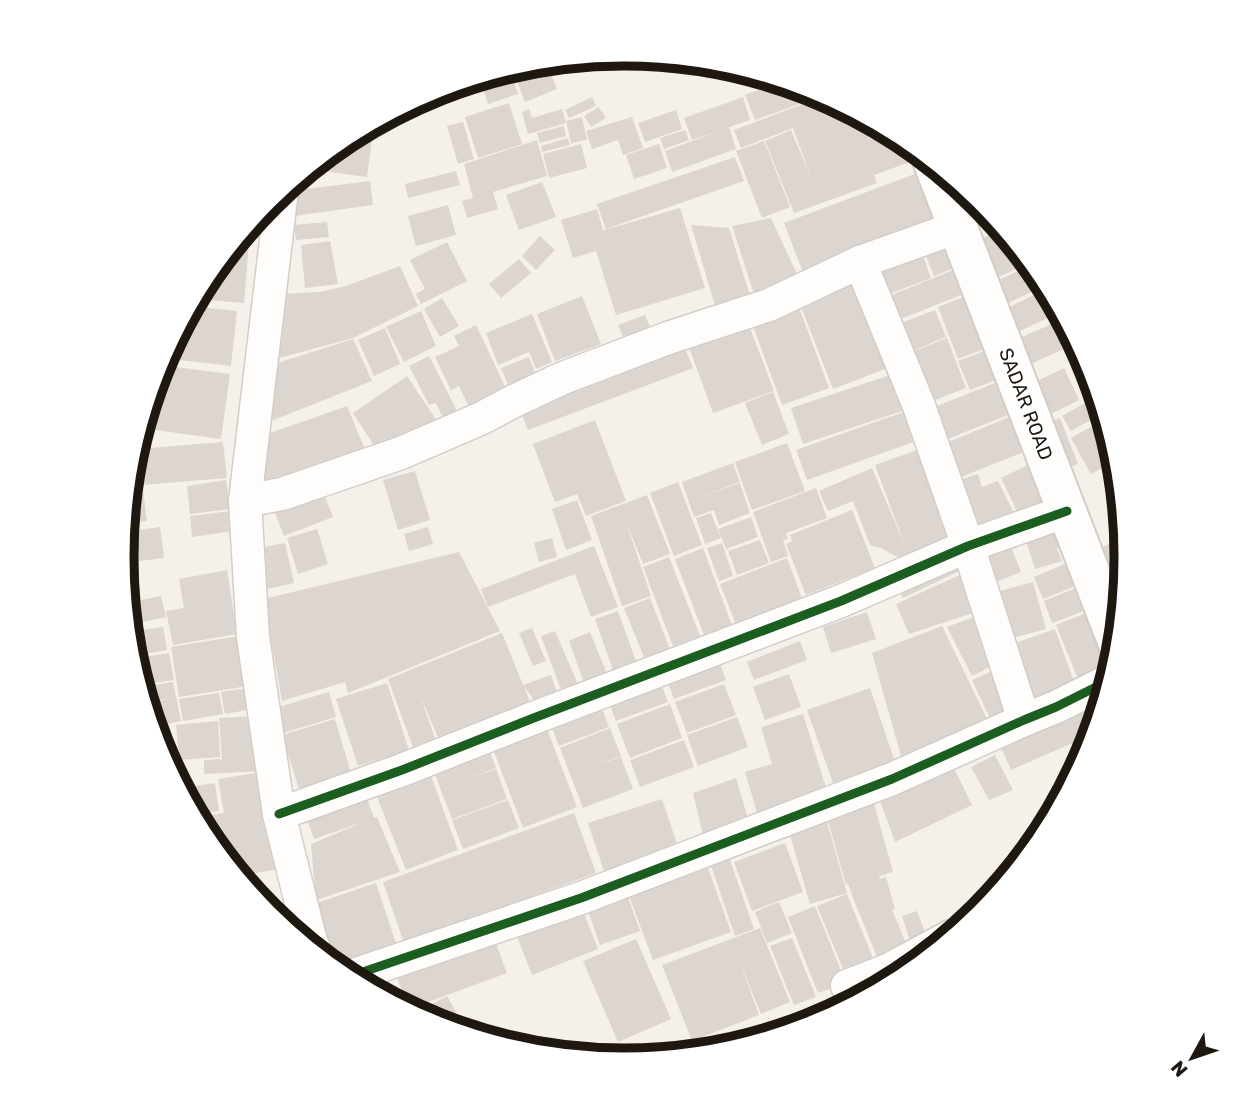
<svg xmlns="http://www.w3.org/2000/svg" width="1248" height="1114" font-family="Rubik,sans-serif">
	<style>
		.building { fill: #ddd5d0 }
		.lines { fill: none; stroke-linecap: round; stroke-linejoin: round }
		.street-casing { stroke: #d3cdc7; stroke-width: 35 }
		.secondary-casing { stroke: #d3cdc7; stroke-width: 42 }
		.street { stroke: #fefdfc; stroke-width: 32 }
		.secondary { stroke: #fefdfc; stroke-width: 38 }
		.cycleway-casing { stroke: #fff; stroke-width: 13 }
		.cycleway { stroke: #1b5e20; stroke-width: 9 }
		.labels { text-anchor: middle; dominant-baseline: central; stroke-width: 5; stroke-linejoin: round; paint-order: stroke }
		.street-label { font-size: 19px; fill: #1f1811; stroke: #fff }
		.rim { fill: none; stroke: #1f1811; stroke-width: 9 }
	</style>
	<rect width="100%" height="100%" fill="#f6f0ea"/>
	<!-- building -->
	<g class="building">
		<path d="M546,63L557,89L525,102L515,76Z"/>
		<path d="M510,69L518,94L488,104L480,78Z"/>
		<path d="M775,80L792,85L799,104L755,120L745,95L775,84L779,92Z"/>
		<path d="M801,88L817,93L822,96L800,104L795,90Z"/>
		<path d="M824,96L839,105L841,111L847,109L904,139L914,148L918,159L874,175L877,183L794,213L765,141L791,130L812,180L793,128L741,148L734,130Z"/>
		<path d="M592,97L596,106L569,118L565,110Z"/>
		<path d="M743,97L750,120L729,127L736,149L672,172L665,151L722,130L692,140L684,118Z"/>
		<path d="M509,103L522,144L478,158L465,117Z"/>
		<path d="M409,105L411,117L398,119L396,111Z"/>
		<path d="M599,107L606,118L591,127L584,116Z"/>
		<path d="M529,109L532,118L562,109L566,123L528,134L522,112Z"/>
		<path d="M676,110L682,129L645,142L638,123Z"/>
		<path d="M582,117L587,140L571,143L566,121Z"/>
		<path d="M632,117L643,148L623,155L618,140L592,149L586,131Z"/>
		<path d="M463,122L474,159L458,164L447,126Z"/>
		<path d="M374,123L367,177L308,169L345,139Z"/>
		<path d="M564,126L566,136L540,143L537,133Z"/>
		<path d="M685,130L689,140L664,149L660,138Z"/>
		<path d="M568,138L570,145L542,152L541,146Z"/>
		<path d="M537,140L547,176L493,192L498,209L467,218L462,201L473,198L464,164Z"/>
		<path d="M764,141L790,207L762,218L736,151Z"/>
		<path d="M581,144L587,168L549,178L543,154Z"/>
		<path d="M659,144L667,168L634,179L626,155Z"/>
		<path d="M735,157L744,181L606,229L597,204Z"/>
		<path d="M456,171L460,185L408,198L405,184Z"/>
		<path d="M920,172L942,229L806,280L784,223Z"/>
		<path d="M951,178L980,202L995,220L970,232Z"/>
		<path d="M370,181L373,205L294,216L290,191Z"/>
		<path d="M542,182L556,217L519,230L506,195Z"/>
		<path d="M448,205L456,235L416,246L408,216Z"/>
		<path d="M680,208L705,288L616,315L596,251L573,258L561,220L597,209L603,230L601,231Z"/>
		<path d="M771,218L800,281L755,297L732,226Z"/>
		<path d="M327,222L329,237L296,240L294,225Z"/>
		<path d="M691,225L729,228L752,302L717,312Z"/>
		<path d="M248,227L247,231H250L244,303L195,299L206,277Z"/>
		<path d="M1002,229L1030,263L992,280L979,240Z"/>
		<path d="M540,236L555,250L536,270L522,256Z"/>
		<path d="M947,236L959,266L934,276L922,246Z"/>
		<path d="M330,241L338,284L305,288L301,245Z"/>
		<path d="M447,242L467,281L421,304L416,294L425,289L410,260Z"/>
		<path d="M919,245L931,278L878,298L865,266Z"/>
		<path d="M519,259L531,273L501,298L489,284Z"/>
		<path d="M1032,265L1046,285L1002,306L992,283Z"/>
		<path d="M400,266L418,306L353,338L272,360L281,294L320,292L346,286Z"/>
		<path d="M961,267L971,291L888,324L879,300Z"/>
		<path d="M855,271L893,366L833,389L796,294Z"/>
		<path d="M1048,288L1060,312L1012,335L1001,311Z"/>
		<path d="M971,294L992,346L958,359L938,307Z"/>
		<path d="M582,296L601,344L555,361L537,314Z"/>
		<path d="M442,298L459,326L440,337L424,309Z"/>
		<path d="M797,302L829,388L782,405L750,318Z"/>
		<path d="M191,306L237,311L231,366L163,358Z"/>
		<path d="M935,310L946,337L902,355L891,327Z"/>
		<path d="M421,311L436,346L404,362L386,327Z"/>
		<path d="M532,314L552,362L536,369L529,352L498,365L486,333Z"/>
		<path d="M645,315L655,339L628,349L618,325Z"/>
		<path d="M747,320L774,391L713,413L687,342Z"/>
		<path d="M1054,323L1066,348L1026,366L1015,340Z"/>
		<path d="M476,325L509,395L472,413L459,386L451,390L435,357L459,346L454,336Z"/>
		<path d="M385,328L400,364L374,376L358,340Z"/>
		<path d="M947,338L966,388L925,404L906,354Z"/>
		<path d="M353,339L372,381L266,423L271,365Z"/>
		<path d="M684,346L693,368L528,430L519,407Z"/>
		<path d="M992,348L1004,377L970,390L958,361Z"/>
		<path d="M429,356L458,413L444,420L436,403L429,405L409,366Z"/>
		<path d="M529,357L538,381L511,392L501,368Z"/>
		<path d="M160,365L230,374L221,439L140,428Z"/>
		<path d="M1064,368L1079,400L1045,417L1029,385Z"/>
		<path d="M899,372L911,408L803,444L791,408Z"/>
		<path d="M1091,372L1103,413L1100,415L1078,380Z"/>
		<path d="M407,376L437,421L382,458L353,413Z"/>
		<path d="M1000,381L1013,413L935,444L922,412Z"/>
		<path d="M773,392L789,434L762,445L745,403Z"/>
		<path d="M1085,403L1093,419L1071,431L1062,416Z"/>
		<path d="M347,406L365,450L284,481H264L259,437Z"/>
		<path d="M912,409L922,439L807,480L796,450Z"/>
		<path d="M1012,416L1026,451L951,481L936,447Z"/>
		<path d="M1060,418L1078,464L1056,473L1038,426Z"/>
		<path d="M1105,419L1113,445L1107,448L1114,461L1091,474L1071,438Z"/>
		<path d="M595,420L626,501L586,516L577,494L555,502L533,444Z"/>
		<path d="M223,442L227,478L141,485L137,449Z"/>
		<path d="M787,443L805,491L752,510L735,462Z"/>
		<path d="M926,447L959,536L899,558L881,548L870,545L853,501L828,511L819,491L872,468L905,546L875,465Z"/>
		<path d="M132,456L138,485L128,487L131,459Z"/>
		<path d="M1034,462L1047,513L967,537L948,484L978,474L982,487L998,481L1014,513L1017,511L1001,478Z"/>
		<path d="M733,463L740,482L694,499L740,483L750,513L719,525L714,510L694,517L682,482Z"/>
		<path d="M415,471L430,520L398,530L383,480Z"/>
		<path d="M226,480L230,509L190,514L187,486Z"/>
		<path d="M678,482L702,545L674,556L650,493Z"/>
		<path d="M321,487L333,517L284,536L272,505Z"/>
		<path d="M816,488L827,518L786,533L788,539L783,540L788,556L771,562L753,512Z"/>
		<path d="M143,490L147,521L125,524L128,492Z"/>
		<path d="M647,495L670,554L643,564L626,522L651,596L622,606L591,516Z"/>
		<path d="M577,500L592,540L566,550L552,509Z"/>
		<path d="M852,510L875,568L806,595L786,544L792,541L790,535Z"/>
		<path d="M231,511L234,531L192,537L190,516Z"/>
		<path d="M711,513L721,538L705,544L696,518Z"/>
		<path d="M751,517L758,537L726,549L718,529Z"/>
		<path d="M1059,520L1068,544L1057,548L1062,561L1035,569L1023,532Z"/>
		<path d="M160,527L164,558L125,563L123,543L124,532Z"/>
		<path d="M428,527L433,544L409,551L404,534Z"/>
		<path d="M317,529L328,564L298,574L287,538Z"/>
		<path d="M1125,537L1127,557L1126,569L1105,578L1093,551Z"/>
		<path d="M552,538L557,557L539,562L534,543Z"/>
		<path d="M1008,539L1021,572L993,583L979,550Z"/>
		<path d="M760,540L769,563L737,575L728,551Z"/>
		<path d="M285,543L294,583L268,589L259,548Z"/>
		<path d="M722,543L733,576L719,581L707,548Z"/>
		<path d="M594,546L618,607L591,617L575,574L488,607L481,589Z"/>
		<path d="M703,548L732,625L704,635L675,559Z"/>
		<path d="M459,552L500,631L348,693L345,682L282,701L264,599Z"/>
		<path d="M961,553L968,567L903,598L896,584Z"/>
		<path d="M669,557L700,636L673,646L643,567Z"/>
		<path d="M787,558L803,601L737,627L720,584Z"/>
		<path d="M1072,561L1081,584L1043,599L1034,577Z"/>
		<path d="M227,570L237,634L173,645L166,611L184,608L179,579Z"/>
		<path d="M966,572L979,611L909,634L896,604Z"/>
		<path d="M1033,582L1046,629L1008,639L996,592Z"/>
		<path d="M1083,585L1092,608L1052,623L1044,601Z"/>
		<path d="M161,596L166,617L128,625L126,603Z"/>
		<path d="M650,598L671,652L646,662L624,608Z"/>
		<path d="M1094,610L1115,662L1112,670L1080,684L1056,625Z"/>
		<path d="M618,611L638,667L615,676L595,619Z"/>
		<path d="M867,612L876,639L831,653L823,627Z"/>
		<path d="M987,612L1002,661L972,676L947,627Z"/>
		<path d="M942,626L990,725L903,763L872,653Z"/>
		<path d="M163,627L167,650L131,656L129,632Z"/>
		<path d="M532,628L546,661L533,666L519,633Z"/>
		<path d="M1055,629L1076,687L1031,703L1010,645Z"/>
		<path d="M555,631L580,689L563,695L541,636Z"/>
		<path d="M590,632L609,679L586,688L569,641Z"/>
		<path d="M502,633L523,685L551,675L559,698L537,705L524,686L533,710L442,747L420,695L436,741L414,750L388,679Z"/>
		<path d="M239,636L248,686L179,697L171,647Z"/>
		<path d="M800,641L807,660L754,680L747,662Z"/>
		<path d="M169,653L174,680L140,685L132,659Z"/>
		<path d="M716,653L726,680L674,699L664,672Z"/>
		<path d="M1004,666L1019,717L993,725L972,680Z"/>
		<path d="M657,673L668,702L616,721L605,693Z"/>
		<path d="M789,674L801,707L765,720L753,687Z"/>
		<path d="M173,682L181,721L153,727L146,704L172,698L145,702L141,687Z"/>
		<path d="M387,683L409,750L358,766L336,699Z"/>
		<path d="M724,684L736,715L687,733L675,702Z"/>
		<path d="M249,688L253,709L225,714L221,692Z"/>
		<path d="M870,688L895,762L833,783L807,710Z"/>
		<path d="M329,692L336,717L283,733L275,708Z"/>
		<path d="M219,693L223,714L183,721L179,699Z"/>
		<path d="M597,696L609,727L559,746L547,715Z"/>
		<path d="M1087,703L1096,724L1093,734L1011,770L998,741Z"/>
		<path d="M670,704L682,738L630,758L617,724Z"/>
		<path d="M803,714L828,794L758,816L745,772L772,764L761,727Z"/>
		<path d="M257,716L260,771L204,774V760L221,759L222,761L219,718Z"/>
		<path d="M542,716L577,807L523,828L488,736Z"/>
		<path d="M737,717L748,747L698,766L687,735Z"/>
		<path d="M335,719L351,773L299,789L282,735Z"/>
		<path d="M218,721L220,757L179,760L176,725Z"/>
		<path d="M610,728L621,756L595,766L621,757L633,789L583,808L560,748Z"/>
		<path d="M485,738L496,768L469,778L496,769L507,799L452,819L429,759Z"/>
		<path d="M684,740L694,767L640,787L630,760Z"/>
		<path d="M995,755L1013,790L989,800L971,767Z"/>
		<path d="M426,762L458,850L406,870L371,782Z"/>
		<path d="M953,766L972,805L895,842L878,795Z"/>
		<path d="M263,772L279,869L238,876L206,836L196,818L224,813L218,779Z"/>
		<path d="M736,778L749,822L704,839L693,793Z"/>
		<path d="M215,783L219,811L194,814L180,788Z"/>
		<path d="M364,790L374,818L377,817L400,872L316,900L311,844L366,821L314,839L304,811Z"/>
		<path d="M871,793L893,872L879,876L880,879L886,877L895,909L892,910L910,953L880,964L851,893L853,892H851L848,884L846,885L824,806Z"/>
		<path d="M662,799L678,847L604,871L588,823Z"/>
		<path d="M508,800L519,828L463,849L452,820Z"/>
		<path d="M824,811L847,893L810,904L786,821Z"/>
		<path d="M574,813L596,873L404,943L383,882Z"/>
		<path d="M785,843L803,892L752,911L734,862Z"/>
		<path d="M727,851L754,929L735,936L708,857Z"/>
		<path d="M694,861L698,871L708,868L731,932L653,960L625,885Z"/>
		<path d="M376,883L397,946L335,967L331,964L311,905Z"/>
		<path d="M624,886L640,931L600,945L584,900Z"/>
		<path d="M847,894L876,966L847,978L817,906Z"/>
		<path d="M579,901L598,949L532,975L513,926Z"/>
		<path d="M779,902L792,933L767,943L755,912Z"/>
		<path d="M815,906L846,983L818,993L788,917Z"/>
		<path d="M917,911L928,941L912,947L902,916Z"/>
		<path d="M760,928L790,1002L761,1014L740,963L759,1015L692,1041L662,965Z"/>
		<path d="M492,933L507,973L409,1009L394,970Z"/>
		<path d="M792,938L816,997L794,1005L770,946Z"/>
		<path d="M636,939L671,1019L618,1042L583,961Z"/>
		<path d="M388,980L400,1004L370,988Z"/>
		<path d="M842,995L846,1005L816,1022L786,1031L782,1019Z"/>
		<path d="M447,996L467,1032L431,1021L416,1013Z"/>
	</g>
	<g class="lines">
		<defs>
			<g id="street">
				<path d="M282,190L245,501L253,637L279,814L310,938L315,951"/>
				<path d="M860,262L919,406L968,546L1024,720"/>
				<path d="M245,501L282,494L401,453L482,418L516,400L563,378L668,338L769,305L860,262L958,227"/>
				<path d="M279,814L402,770L531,719L841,601L968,546L1067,511"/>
				<path d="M348,977L581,898L892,779L1024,720L1056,707L1110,680"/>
				<path d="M847,986L888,970L951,936"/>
			</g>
			<path id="secondary" d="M933,163L1118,644"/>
		</defs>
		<!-- street casing -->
		<use href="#street" class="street-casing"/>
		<!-- secondary casing -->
		<use href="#secondary" class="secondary-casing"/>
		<!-- street -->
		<use href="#street" class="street"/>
		<!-- secondary -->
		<use href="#secondary" class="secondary"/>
		<defs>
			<g id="cycleway">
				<path d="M279,814L402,770L531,719L841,601L968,546L1067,511"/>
				<path d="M348,977L581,898L892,779L1024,720L1056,707L1110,680"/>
			</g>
		</defs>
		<!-- cycleway casing -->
		<use href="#cycleway" class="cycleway-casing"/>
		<!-- cycleway -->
		<use href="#cycleway" class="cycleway"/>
	</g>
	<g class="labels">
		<!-- street labels -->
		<g class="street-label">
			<text transform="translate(1026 404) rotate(69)">SADAR ROAD</text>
		</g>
	</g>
	<!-- crop -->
	<path d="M0 0H1248V1114H0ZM624 66H624A490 490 0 0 1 1114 556V558A490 490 0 0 1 624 1048H624A490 490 0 0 1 134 558V556A490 490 0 0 1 624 66Z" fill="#fff" fill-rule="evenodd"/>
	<path class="rim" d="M624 66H624A490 490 0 0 1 1114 556V558A490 490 0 0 1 624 1048H624A490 490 0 0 1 134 558V556A490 490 0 0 1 624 66Z"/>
	<!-- north arrow -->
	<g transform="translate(1192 1058) rotate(230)" stroke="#ffffff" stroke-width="5" paint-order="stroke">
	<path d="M0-5L12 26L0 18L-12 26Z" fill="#1f1811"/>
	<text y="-10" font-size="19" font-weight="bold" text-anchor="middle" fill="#1f1811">N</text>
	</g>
</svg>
